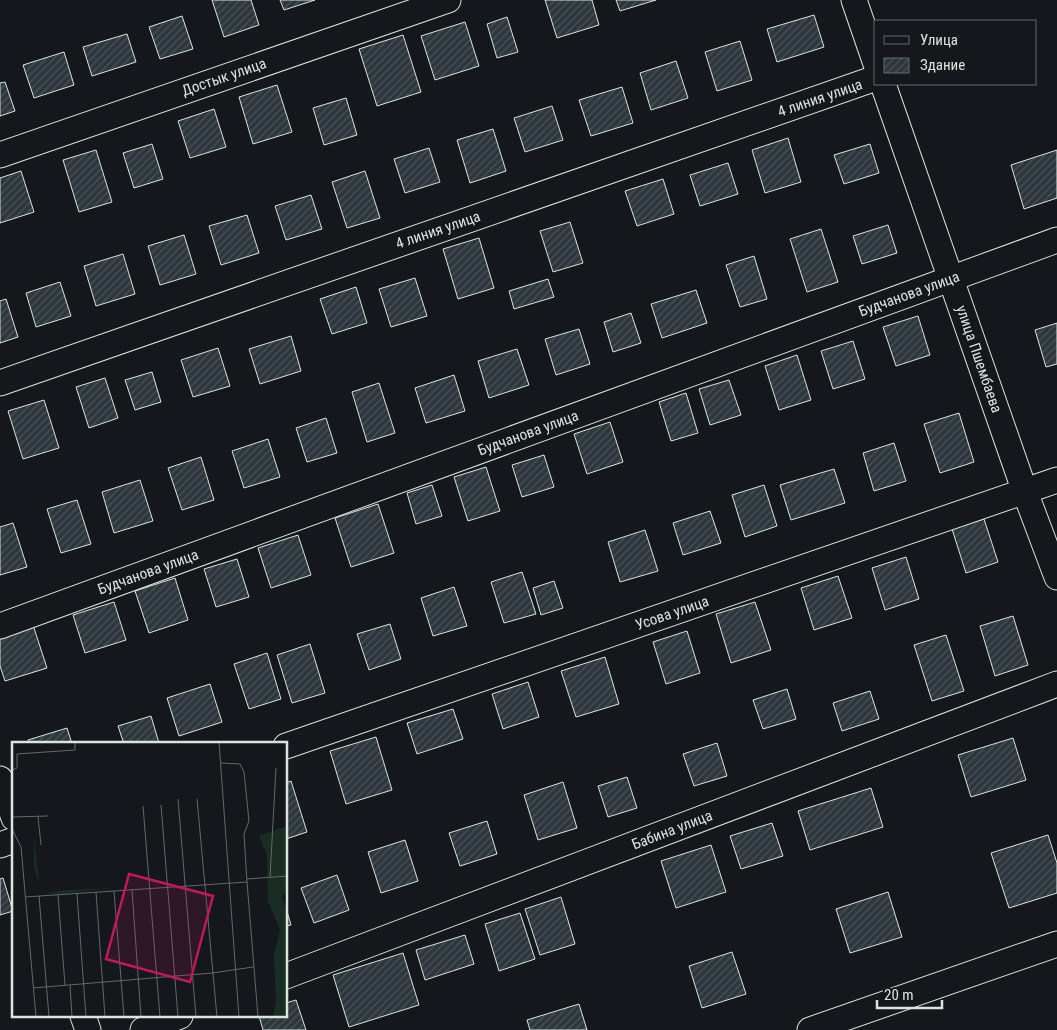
<svg xmlns="http://www.w3.org/2000/svg" width="1057" height="1030" font-family="'Roboto Condensed',sans-serif">
	<style>
		.building { fill: url(#building-hatch); stroke: #d8e6dc }
		.lines { fill: none; stroke-linecap: round; stroke-linejoin: round }
		.minor-casing { stroke: #d8e6dc; stroke-width: 27 }
		.minor { stroke: #14181c; stroke-width: 25 }
		.labels { text-anchor: middle; dominant-baseline: central; stroke-width: 4; stroke-linejoin: round; paint-order: stroke }
		.street-label { font-size: 15px; fill: #d8e6dc; stroke: #14181c }
		.inset-road { fill: none; stroke: #626a69; stroke-width: 1 }
		.view { fill: #c2185b; fill-opacity: 0.15; stroke: #c2185b; stroke-width: 2.5 }
		.inset-edge { fill: none; stroke: #d8e6dc; stroke-width: 2.5 }
	</style>
	<defs>
		<pattern id="building-hatch" width="6" height="6" patternUnits="userSpaceOnUse" patternTransform="scale(1.25)"><rect width="6" height="6" fill="#2c363c"/><path d="M-1 1l2-2M0 6l6-6M5 7l2-2" fill="none" stroke="#4a5358"/></pattern>
	</defs>
	<rect width="100%" height="100%" fill="#14181c"/>
	<!-- building -->
	<g class="building">
		<path d="M212,0H251L259,25L224,37Z"/>
		<path d="M280,0H315L284,10Z"/>
		<path d="M545,0H592L599,25L557,38Z"/>
		<path d="M616,0H656L620,11Z"/>
		<path d="M814,15L824,47L777,62L767,29Z"/>
		<path d="M182,16L193,49L160,59L149,27Z"/>
		<path d="M507,17L518,52L497,58L487,24Z"/>
		<path d="M465,22L479,66L435,80L421,36Z"/>
		<path d="M127,34L136,62L92,76L83,47Z"/>
		<path d="M403,35L421,92L377,106L359,49Z"/>
		<path d="M740,41L752,80L717,91L705,52Z"/>
		<path d="M64,52L74,85L34,98L23,65Z"/>
		<path d="M676,61L688,98L651,110L640,73Z"/>
		<path d="M5,82L15,111L0,116V83Z"/>
		<path d="M277,85L292,132L253,144L239,97Z"/>
		<path d="M622,87L633,123L591,136L579,100Z"/>
		<path d="M346,98L357,135L324,145L313,108Z"/>
		<path d="M552,106L563,140L525,152L514,118Z"/>
		<path d="M214,109L226,147L190,158L178,121Z"/>
		<path d="M493,129L506,171L470,183L457,140Z"/>
		<path d="M788,138L801,182L765,193L752,150Z"/>
		<path d="M152,144L163,179L134,188L123,153Z"/>
		<path d="M870,144L879,173L844,184L834,155Z"/>
		<path d="M429,148L440,182L405,193L394,159Z"/>
		<path d="M96,150L112,202L79,212L63,160Z"/>
		<path d="M1057,150V198L1024,209L1011,165Z"/>
		<path d="M728,163L738,194L700,206L690,175Z"/>
		<path d="M21,171L34,212L0,223V178Z"/>
		<path d="M365,171L380,218L347,228L332,182Z"/>
		<path d="M663,179L674,214L637,226L625,191Z"/>
		<path d="M311,195L322,229L286,240L275,206Z"/>
		<path d="M247,215L259,253L221,265L209,226Z"/>
		<path d="M570,222L583,263L553,272L540,231Z"/>
		<path d="M888,225L897,253L862,264L853,236Z"/>
		<path d="M821,229L838,282L807,292L790,239Z"/>
		<path d="M184,235L196,274L160,285L148,246Z"/>
		<path d="M479,238L494,288L458,299L443,249Z"/>
		<path d="M123,254L135,294L96,306L84,266Z"/>
		<path d="M754,256L767,299L740,307L726,265Z"/>
		<path d="M415,278L427,316L391,327L379,289Z"/>
		<path d="M548,279L554,297L514,309L509,291Z"/>
		<path d="M60,282L71,316L36,327L26,293Z"/>
		<path d="M356,287L367,323L332,334L320,299Z"/>
		<path d="M696,290L707,323L662,338L651,304Z"/>
		<path d="M6,299L18,337L0,343V301Z"/>
		<path d="M631,313L641,343L613,352L604,322Z"/>
		<path d="M918,316L930,355L896,366L883,327Z"/>
		<path d="M1057,323V364L1046,367L1035,330Z"/>
		<path d="M579,329L590,364L556,375L545,339Z"/>
		<path d="M291,336L301,371L260,384L249,349Z"/>
		<path d="M853,341L865,379L833,389L821,351Z"/>
		<path d="M218,348L230,386L193,397L181,360Z"/>
		<path d="M517,349L529,385L489,398L478,361Z"/>
		<path d="M797,355L811,400L779,410L765,366Z"/>
		<path d="M152,372L161,402L135,410L125,380Z"/>
		<path d="M454,375L465,411L426,423L415,388Z"/>
		<path d="M105,378L118,418L89,428L76,387Z"/>
		<path d="M729,380L741,415L710,425L699,389Z"/>
		<path d="M379,383L395,433L367,442L352,392Z"/>
		<path d="M686,393L698,433L671,441L659,402Z"/>
		<path d="M44,400L59,448L23,459L8,411Z"/>
		<path d="M959,413L974,462L940,473L924,424Z"/>
		<path d="M326,418L337,453L307,462L296,428Z"/>
		<path d="M610,422L623,462L587,474L574,434Z"/>
		<path d="M268,439L280,477L244,488L232,451Z"/>
		<path d="M894,443L906,481L874,491L863,453Z"/>
		<path d="M544,455L554,487L522,497L512,465Z"/>
		<path d="M201,457L214,500L182,510L168,468Z"/>
		<path d="M486,467L500,511L468,521L454,477Z"/>
		<path d="M834,469L845,503L791,520L780,485Z"/>
		<path d="M140,480L153,521L114,533L102,492Z"/>
		<path d="M432,485L442,516L416,524L407,493Z"/>
		<path d="M764,485L777,526L745,537L732,495Z"/>
		<path d="M77,500L91,544L61,553L47,509Z"/>
		<path d="M378,504L394,553L351,567L335,518Z"/>
		<path d="M710,511L721,543L683,555L673,523Z"/>
		<path d="M984,519L998,562L966,573L952,529Z"/>
		<path d="M13,523L27,567L0,575V527Z"/>
		<path d="M645,530L658,571L620,582L608,542Z"/>
		<path d="M298,535L311,575L271,588L258,548Z"/>
		<path d="M906,557L919,599L885,610L872,568Z"/>
		<path d="M237,559L249,597L216,607L204,569Z"/>
		<path d="M522,572L536,614L504,623L491,582Z"/>
		<path d="M838,576L852,618L814,630L801,588Z"/>
		<path d="M175,578L188,620L149,633L135,591Z"/>
		<path d="M554,581L563,608L541,615L533,588Z"/>
		<path d="M454,587L467,626L433,636L421,598Z"/>
		<path d="M114,602L126,640L85,653L73,615Z"/>
		<path d="M755,602L771,650L731,663L716,614Z"/>
		<path d="M1013,616L1028,665L995,676L980,626Z"/>
		<path d="M390,624L401,659L369,670L357,634Z"/>
		<path d="M33,625L47,668L5,681L0,666V636Z"/>
		<path d="M687,631L700,673L666,684L653,642Z"/>
		<path d="M946,635L964,691L932,701L914,645Z"/>
		<path d="M310,644L325,693L292,703L277,655Z"/>
		<path d="M267,653L281,699L249,709L234,664Z"/>
		<path d="M605,657L619,704L576,717L561,671Z"/>
		<path d="M528,682L539,717L503,729L492,694Z"/>
		<path d="M210,684L222,722L179,736L167,698Z"/>
		<path d="M787,689L796,719L763,729L753,700Z"/>
		<path d="M870,691L879,719L842,731L833,703Z"/>
		<path d="M453,709L463,739L417,754L407,723Z"/>
		<path d="M151,716L159,743L124,744L118,726Z"/>
		<path d="M67,728L72,744H29L28,740Z"/>
		<path d="M376,737L392,790L346,804L330,751Z"/>
		<path d="M1013,738L1026,780L971,797L958,755Z"/>
		<path d="M717,743L727,776L694,786L683,754Z"/>
		<path d="M627,777L637,808L608,817L598,786Z"/>
		<path d="M291,781L307,832L286,839V783Z"/>
		<path d="M563,782L577,828L538,840L524,795Z"/>
		<path d="M871,788L883,827L810,850L798,811Z"/>
		<path d="M487,821L497,854L460,866L449,833Z"/>
		<path d="M772,823L783,856L741,869L730,836Z"/>
		<path d="M1048,835L1057,863V893L1009,908L991,853Z"/>
		<path d="M405,840L418,881L381,893L368,852Z"/>
		<path d="M711,845L726,892L676,908L661,861Z"/>
		<path d="M337,875L349,910L314,923L301,888Z"/>
		<path d="M3,878L13,911L0,915V879Z"/>
		<path d="M888,892L902,937L850,953L836,909Z"/>
		<path d="M561,897L575,944L540,955L525,909Z"/>
		<path d="M286,908L291,925L286,926Z"/>
		<path d="M520,913L535,959L499,971L485,924Z"/>
		<path d="M465,935L474,964L425,980L416,950Z"/>
		<path d="M732,952L746,994L702,1008L689,966Z"/>
		<path d="M403,953L419,1005L349,1027L333,975Z"/>
		<path d="M296,1000L306,1030H263L259,1016H286V1003Z"/>
		<path d="M579,1004L587,1030H530L527,1020Z"/>
	</g>
	<g class="lines">
		<defs>
			<g id="minor">
				<path d="M854,0L876,64"/>
				<path d="M883,84L1025,492L1057,577"/>
				<path d="M0,155L448,0"/>
				<path d="M0,383L876,78"/>
				<path d="M0,626L1057,240"/>
				<path d="M286,746L1057,480"/>
				<path d="M0,779L14,818"/>
				<path d="M0,845L14,840"/>
				<path d="M286,976L1057,684"/>
				<path d="M83,1016L88,1030"/>
				<path d="M143,1030L180,1016"/>
				<path d="M810,1030L1057,944"/>
			</g>
		</defs>
		<!-- minor casing -->
		<use href="#minor" class="minor-casing"/>
		<!-- minor -->
		<use href="#minor" class="minor"/>
	</g>
	<g class="labels">
		<!-- street labels -->
		<g class="street-label">
			<text transform="translate(224 77) rotate(-19)">Достык улица</text>
			<text transform="translate(820 98) rotate(-19)">4 линия улица</text>
			<text transform="translate(438 230) rotate(-19)">4 линия улица</text>
			<text transform="translate(909 294) rotate(-20)">Будчанова улица</text>
			<text transform="translate(979 359) rotate(71)">улица Пшембаева</text>
			<text transform="translate(528 433) rotate(-20)">Будчанова улица</text>
			<text transform="translate(148 572) rotate(-20)">Будчанова улица</text>
			<text transform="translate(672 613) rotate(-19)">Усова улица</text>
			<text transform="translate(672 830) rotate(-21)">Бабина улица</text>
		</g>
	</g>
	<!-- overview -->
	<g transform="translate(12 742)">
		<rect width="275" height="275" fill="#14181c"/>
		<path d="M275,84V149L270,155L275,169V275H261L264,258L262,213L268,188L256,159L255,113L247,94Z" fill="#1a2d24"/>
		<path d="M22,95L27,139V141L22,126ZM99,146L49,152L32,151L57,148Z" fill="#1a2d24"/>
		<path class="inset-road" d="M207,0L227,275M208,21L228,22L232,30L237,79L232,92L235,140L246,275M0,28L5,26V12L63,8V0M166,57L184,275M185,57L205,275M149,63L166,275M131,64L148,275M0,75L36,74M26,75L29,103M0,87L9,105L24,275M258,135L264,26M235,137L275,134M120,148L129,275M102,149L112,275M84,150L93,275M65,152L74,275M46,153L53,243M27,154L37,275M13,155L235,140M58,243L60,275M21,246L200,231L241,225"/>
		<path class="view" d="M117,132L201,154L178,240L94,217Z"/>
		<rect width="275" height="275" class="inset-edge"/>
	</g>
	<!-- legend -->
	<rect x="874" y="20" width="162" height="65" fill="#14181c" stroke="#626a69"/>
	<rect x="884" y="36" width="25" height="8" fill="#14181c" stroke="#626a69"/>
	<text x="920" y="45" font-size="15" fill="#d8e6dc">Улица</text>
	<rect x="884" y="58" width="25" height="15" fill="url(#building-hatch)" stroke="#626a69"/>
	<text x="920" y="70" font-size="15" fill="#d8e6dc">Здание</text>
	<!-- scale -->
	<path d="M877 1000v8h65v-8" fill="none" stroke="#d8e6dc" stroke-width="2.5"/>
	<text x="884" y="1000" font-size="15" fill="#d8e6dc" stroke="#14181c" stroke-width="4" paint-order="stroke">20 m</text>
</svg>
